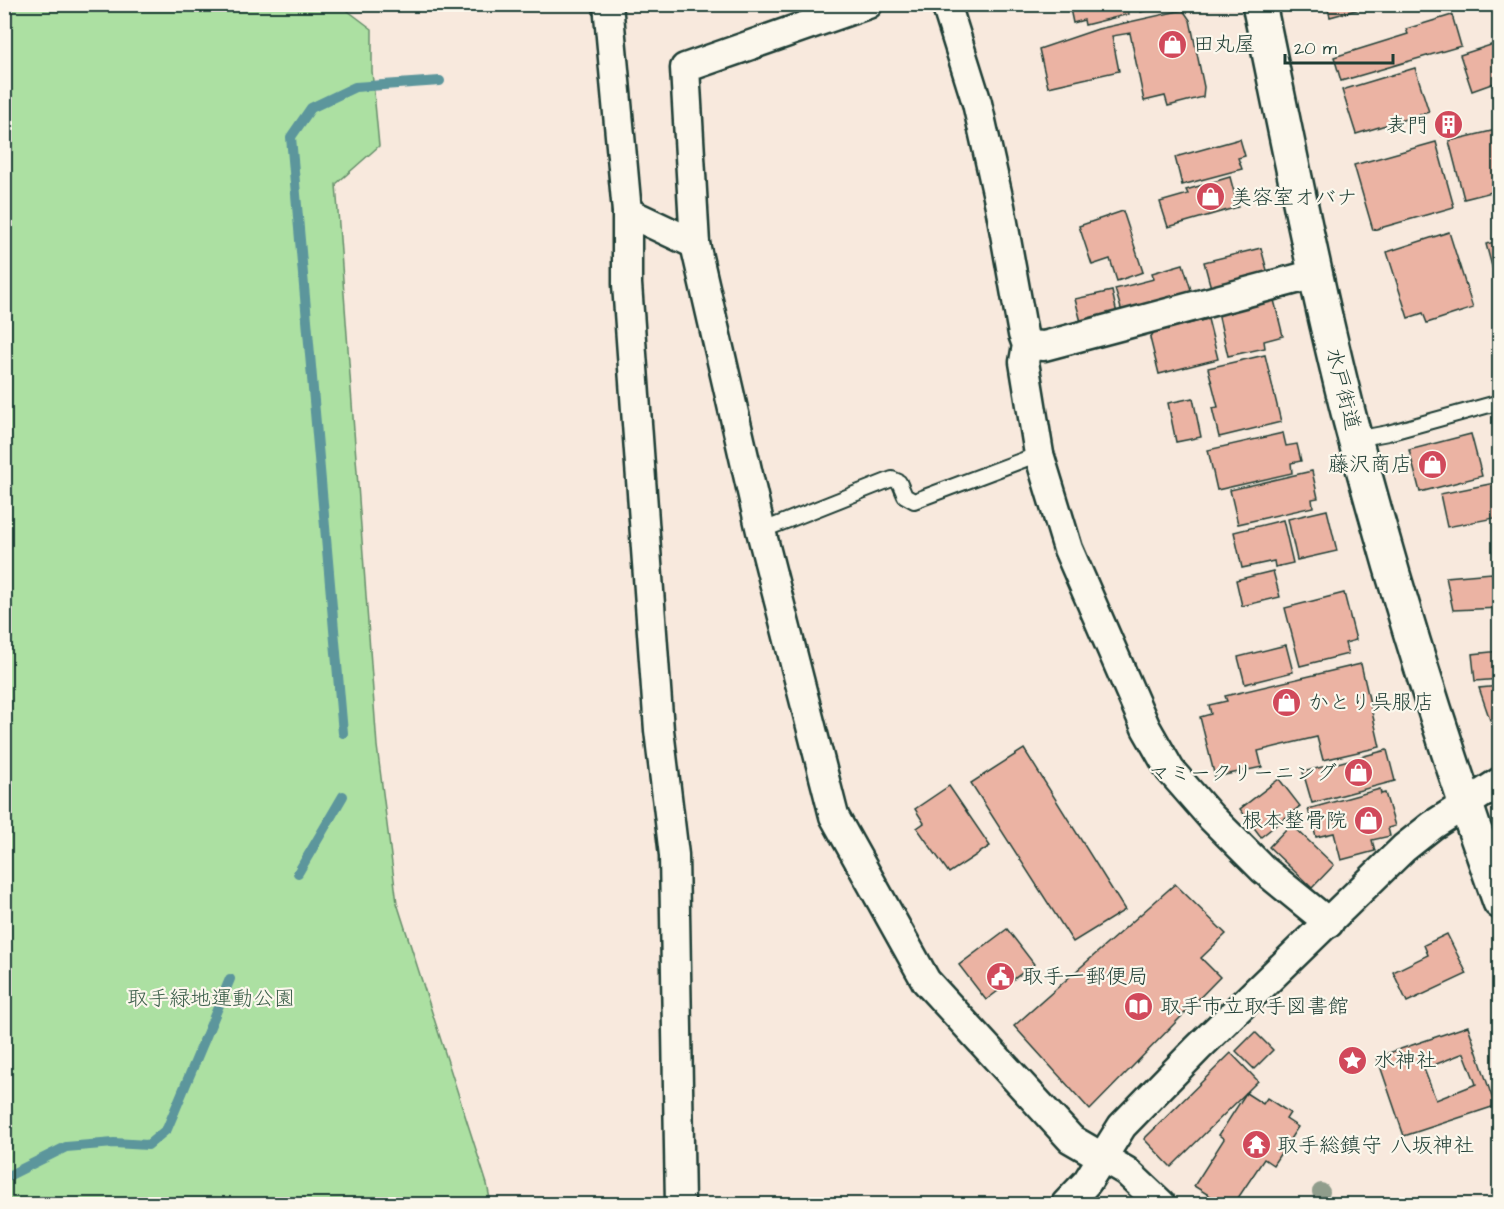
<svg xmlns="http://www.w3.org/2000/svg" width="1504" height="1209" font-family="'Architects Daughter','Klee One',sans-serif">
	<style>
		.green { fill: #ace0a2; stroke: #668e6b; stroke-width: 1.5 }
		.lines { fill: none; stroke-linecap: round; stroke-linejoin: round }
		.stream { stroke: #5c969c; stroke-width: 10 }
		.building { fill: #ebb3a3; stroke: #1f3d34; stroke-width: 1.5; fill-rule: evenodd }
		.service-casing { stroke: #1f3d34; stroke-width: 18 }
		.minor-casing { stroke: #1f3d34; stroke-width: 33 }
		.primary-casing { stroke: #1f3d34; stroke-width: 38 }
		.service { stroke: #fbf7ec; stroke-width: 14 }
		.minor { stroke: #fbf7ec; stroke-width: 28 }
		.primary { stroke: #fbf7ec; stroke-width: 33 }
		.tree { fill: #909d8c }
		.labels { text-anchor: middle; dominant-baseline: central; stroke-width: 4.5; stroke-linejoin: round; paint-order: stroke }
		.poi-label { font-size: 21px; fill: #1f3d34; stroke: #fbf7ec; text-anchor: start }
		.street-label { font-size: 21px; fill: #1f3d34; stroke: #fbf7ec }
		.park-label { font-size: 21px; fill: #3b5e4a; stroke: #fbf7ec }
	</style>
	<rect width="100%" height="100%" fill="#f8e9dd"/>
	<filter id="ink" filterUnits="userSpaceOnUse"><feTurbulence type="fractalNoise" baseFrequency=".0167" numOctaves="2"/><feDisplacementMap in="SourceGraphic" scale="12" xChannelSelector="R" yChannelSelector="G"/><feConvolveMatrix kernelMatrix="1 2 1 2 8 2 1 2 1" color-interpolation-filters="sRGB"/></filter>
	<g filter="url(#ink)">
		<!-- green -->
		<path class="green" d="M5,4L340,5L372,29V71L379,146L336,184L377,746L397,903L487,1184L491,1204H5Z"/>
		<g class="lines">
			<!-- stream -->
			<g class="stream">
				<path d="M343,733L291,137L311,108L355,87L440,81"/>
				<path d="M298,873L343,796"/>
				<path d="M4,1178L66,1147L114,1143L148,1145L167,1129L230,979"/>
			</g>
		</g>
		<!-- building -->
		<g class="building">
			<path d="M1069,4H1126L1129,14L1085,25L1084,20L1073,23Z"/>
			<path d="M1139,4H1171L1141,12Z"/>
			<path d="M1327,4H1378L1330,17Z"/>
			<path d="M1183,10L1190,20L1204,87L1203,97L1168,106L1165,96L1144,101L1130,33L1112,36L1119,71L1048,87L1039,49L1098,29Z"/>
			<path d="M1452,15L1461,46L1341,81L1334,57L1408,34L1406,29Z"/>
			<path d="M1500,42V81L1472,91L1460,55Z"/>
			<path d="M1415,68L1429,112L1356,134L1342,90Z"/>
			<path d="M1455,114L1460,130L1442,136L1437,120Z"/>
			<path d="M1500,129V190L1464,199L1449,141Z"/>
			<path d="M1240,139L1245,156L1238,158L1242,169L1182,185L1175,157Z"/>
			<path d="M1436,142L1454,207L1373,230L1354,165Z"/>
			<path d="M1230,177L1238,207L1168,227L1160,202L1188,194L1186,190Z"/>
			<path d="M1123,211L1143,272L1117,281L1110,259L1092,265L1079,226Z"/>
			<path d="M1449,232L1473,308L1427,323L1423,313L1408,318L1387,252Z"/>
			<path d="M1500,241V293H1499L1486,244Z"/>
			<path d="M1261,248L1268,274L1211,288L1204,262Z"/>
			<path d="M1183,264L1192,293L1122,312L1115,289L1154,279L1152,273Z"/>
			<path d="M1112,291L1117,314L1081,322L1075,299Z"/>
			<path d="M1274,300L1283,336L1264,341L1265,348L1228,356L1218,313Z"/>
			<path d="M1208,319L1218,359L1159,374L1150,338L1154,332Z"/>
			<path d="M1265,355L1281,422L1219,437L1212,408L1218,407L1208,368Z"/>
			<path d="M1193,398L1201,437L1176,442L1168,403Z"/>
			<path d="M1283,433L1286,446L1297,444L1301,461L1291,463L1292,473L1217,490L1208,450Z"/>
			<path d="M1471,434L1482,476L1420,492L1409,450Z"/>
			<path d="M1312,471L1318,498L1312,499L1313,507L1238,524L1230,490Z"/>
			<path d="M1500,482V517L1447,527L1440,494Z"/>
			<path d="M1327,510L1337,551L1297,560L1288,519Z"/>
			<path d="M1283,520L1293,563L1275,567L1274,561L1242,568L1234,532Z"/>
			<path d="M1500,550V577L1494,551Z"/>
			<path d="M1273,571L1280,597L1242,606L1236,580Z"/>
			<path d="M1492,573L1496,597H1500V608L1453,610L1446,577Z"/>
			<path d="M1344,593L1356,640L1345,643L1348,654L1300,666L1285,608Z"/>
			<path d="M1286,645L1293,672L1245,684L1238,657Z"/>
			<path d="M1500,651V679L1475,681L1472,654Z"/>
			<path d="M1361,664L1380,747L1323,760L1317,737L1258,751L1262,767L1215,777L1200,717L1211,714L1209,705L1227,701L1225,696Z"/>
			<path d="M1500,686V719L1490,720L1479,688Z"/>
			<path d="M1500,725V748H1498L1496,726Z"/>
			<path d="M1024,749L1125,910L1073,942L971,783Z"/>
			<path d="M1387,750L1395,781L1312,803L1303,772Z"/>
			<path d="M1279,779L1300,806L1261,837L1240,809Z"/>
			<path d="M949,786L990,846L949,873L917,828L924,823L915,809Z"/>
			<path d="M1380,789L1381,794L1385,793L1395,826L1388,828L1390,836L1372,840L1375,851L1341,860L1334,833L1316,837L1308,809Z"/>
			<path d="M1291,824L1334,865L1312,888L1269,847Z"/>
			<path d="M1175,884L1226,934L1201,958L1220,977L1090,1110L1014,1026Z"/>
			<path d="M1007,929L1034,964L986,1000L959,965Z"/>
			<path d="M1447,934L1467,974L1407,1002L1393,972L1428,955L1424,945Z"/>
			<path d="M1468,1026L1495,1106L1404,1136L1377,1057ZM1464,1053L1476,1084L1436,1100L1424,1069Z"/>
			<path d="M1255,1032L1273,1050L1254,1069L1236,1051Z"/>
			<path d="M1231,1053L1258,1081L1171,1167L1144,1139Z"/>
			<path d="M1246,1093L1263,1104L1267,1098L1290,1113L1286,1119L1298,1127L1273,1165L1264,1159L1234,1204H1223L1194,1186L1224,1139L1219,1135Z"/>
		</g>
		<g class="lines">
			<defs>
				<g id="service">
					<path d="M1356,439L1388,433L1500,402"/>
					<path d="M761,531L892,479L899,482L905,496L914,501L1039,454"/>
				</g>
				<g id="minor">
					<path d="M608,4L627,212V284L659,730L674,855L680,1204"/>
					<path d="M868,4L685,68L695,244L761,531L834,816L926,981L1071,1139L1126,1171L1161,1204"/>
					<path d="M946,4L977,103L1000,206L1023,334L1027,345L1024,362L1039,454L1068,549L1146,728L1170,770L1211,817L1264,870L1329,923"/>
					<path d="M627,212L695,244"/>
					<path d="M1027,345L1044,346L1315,274"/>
					<path d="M1066,1204L1087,1182L1122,1126L1198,1048L1404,848L1433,825L1500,782"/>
				</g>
				<path id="primary" d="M1259,4C1288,143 1315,283 1350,420C1393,583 1443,744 1500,902"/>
			</defs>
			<!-- service casing -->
			<use href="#service" class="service-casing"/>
			<!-- minor casing -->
			<use href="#minor" class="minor-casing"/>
			<!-- primary casing -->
			<use href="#primary" class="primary-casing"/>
			<!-- service -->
			<use href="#service" class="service"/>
			<!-- minor -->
			<use href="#minor" class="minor"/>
			<!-- primary -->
			<use href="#primary" class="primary"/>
		</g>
		<!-- trees -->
		<circle class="tree" cx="1321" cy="1192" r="9"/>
	</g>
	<!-- icons -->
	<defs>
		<symbol id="shop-disc" viewBox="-11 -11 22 22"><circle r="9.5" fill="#d1495b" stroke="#fbf7ec"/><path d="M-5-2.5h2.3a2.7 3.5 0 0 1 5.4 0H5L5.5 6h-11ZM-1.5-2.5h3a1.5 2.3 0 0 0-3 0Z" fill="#fff"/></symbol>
		<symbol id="building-disc" viewBox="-11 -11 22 22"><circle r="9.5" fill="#d1495b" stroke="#fbf7ec"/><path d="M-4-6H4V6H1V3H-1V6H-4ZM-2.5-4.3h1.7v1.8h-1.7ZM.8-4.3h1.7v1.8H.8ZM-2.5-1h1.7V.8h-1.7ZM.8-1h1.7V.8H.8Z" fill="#fff"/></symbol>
		<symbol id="civic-disc" viewBox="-11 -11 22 22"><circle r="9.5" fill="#d1495b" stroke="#fbf7ec"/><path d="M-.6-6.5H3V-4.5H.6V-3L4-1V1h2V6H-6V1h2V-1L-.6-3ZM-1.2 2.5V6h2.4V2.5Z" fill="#fff"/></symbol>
		<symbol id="library-disc" viewBox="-11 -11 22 22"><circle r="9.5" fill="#d1495b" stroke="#fbf7ec"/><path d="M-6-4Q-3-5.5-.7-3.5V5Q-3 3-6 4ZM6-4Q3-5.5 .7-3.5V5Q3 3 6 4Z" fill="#fff"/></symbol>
		<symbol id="sight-disc" viewBox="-11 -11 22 22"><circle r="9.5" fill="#d1495b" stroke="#fbf7ec"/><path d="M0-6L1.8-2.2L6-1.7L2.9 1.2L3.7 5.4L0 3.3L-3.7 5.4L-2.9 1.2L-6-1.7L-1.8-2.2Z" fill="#fff"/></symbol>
		<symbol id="temple-disc" viewBox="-11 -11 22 22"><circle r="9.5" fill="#d1495b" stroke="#fbf7ec"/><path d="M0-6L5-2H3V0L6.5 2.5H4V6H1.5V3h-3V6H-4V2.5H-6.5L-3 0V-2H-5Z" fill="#fff"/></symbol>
	</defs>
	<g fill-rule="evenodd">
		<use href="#shop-disc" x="1156" y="28" width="33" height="33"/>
		<use href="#building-disc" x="1432" y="108" width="33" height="33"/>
		<use href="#shop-disc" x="1194" y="180" width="33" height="33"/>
		<use href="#shop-disc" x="1416" y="448" width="33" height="33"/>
		<use href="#shop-disc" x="1270" y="686" width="33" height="33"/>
		<use href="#shop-disc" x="1342" y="756" width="33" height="33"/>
		<use href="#shop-disc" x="1352" y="804" width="33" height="33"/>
		<use href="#civic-disc" x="984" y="960" width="33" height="33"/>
		<use href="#library-disc" x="1122" y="990" width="33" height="33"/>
		<use href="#sight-disc" x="1336" y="1044" width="33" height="33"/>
		<use href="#temple-disc" x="1240" y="1128" width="33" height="33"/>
	</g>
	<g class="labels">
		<!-- poi labels -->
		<g class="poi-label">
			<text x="1193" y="44">田丸屋</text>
			<text x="1428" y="125" text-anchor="end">表門</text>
			<text x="1231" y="197">美容室オバナ</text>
			<text x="1412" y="464" text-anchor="end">藤沢商店</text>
			<text x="1308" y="702">かとり呉服店</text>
			<text x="1337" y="773" text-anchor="end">マミークリーニング</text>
			<text x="1347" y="820" text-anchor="end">根本整骨院</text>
			<text x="1022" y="976">取手一郵便局</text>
			<text x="1160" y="1006">取手市立取手図書館</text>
			<text x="1374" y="1060">水神社</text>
			<text x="1277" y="1145">取手総鎮守 八坂神社</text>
		</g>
		<!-- street labels -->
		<g class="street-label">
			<text transform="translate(1343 389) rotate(76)">水戸街道</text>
		</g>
		<!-- park labels -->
		<g class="park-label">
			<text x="211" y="998">取手緑地運動公園</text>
		</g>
	</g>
	<!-- margin -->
	<rect width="1504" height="1209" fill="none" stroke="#fbf7ec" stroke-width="24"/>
	<rect x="12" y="12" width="1480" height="1185" fill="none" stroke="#1f3d34" stroke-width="2" filter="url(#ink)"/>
	<!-- scale -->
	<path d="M1285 54v9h108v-9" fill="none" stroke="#1f3d34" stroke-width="3"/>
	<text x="1294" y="54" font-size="18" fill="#1f3d34" stroke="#fbf7ec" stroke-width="4.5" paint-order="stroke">20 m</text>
</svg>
